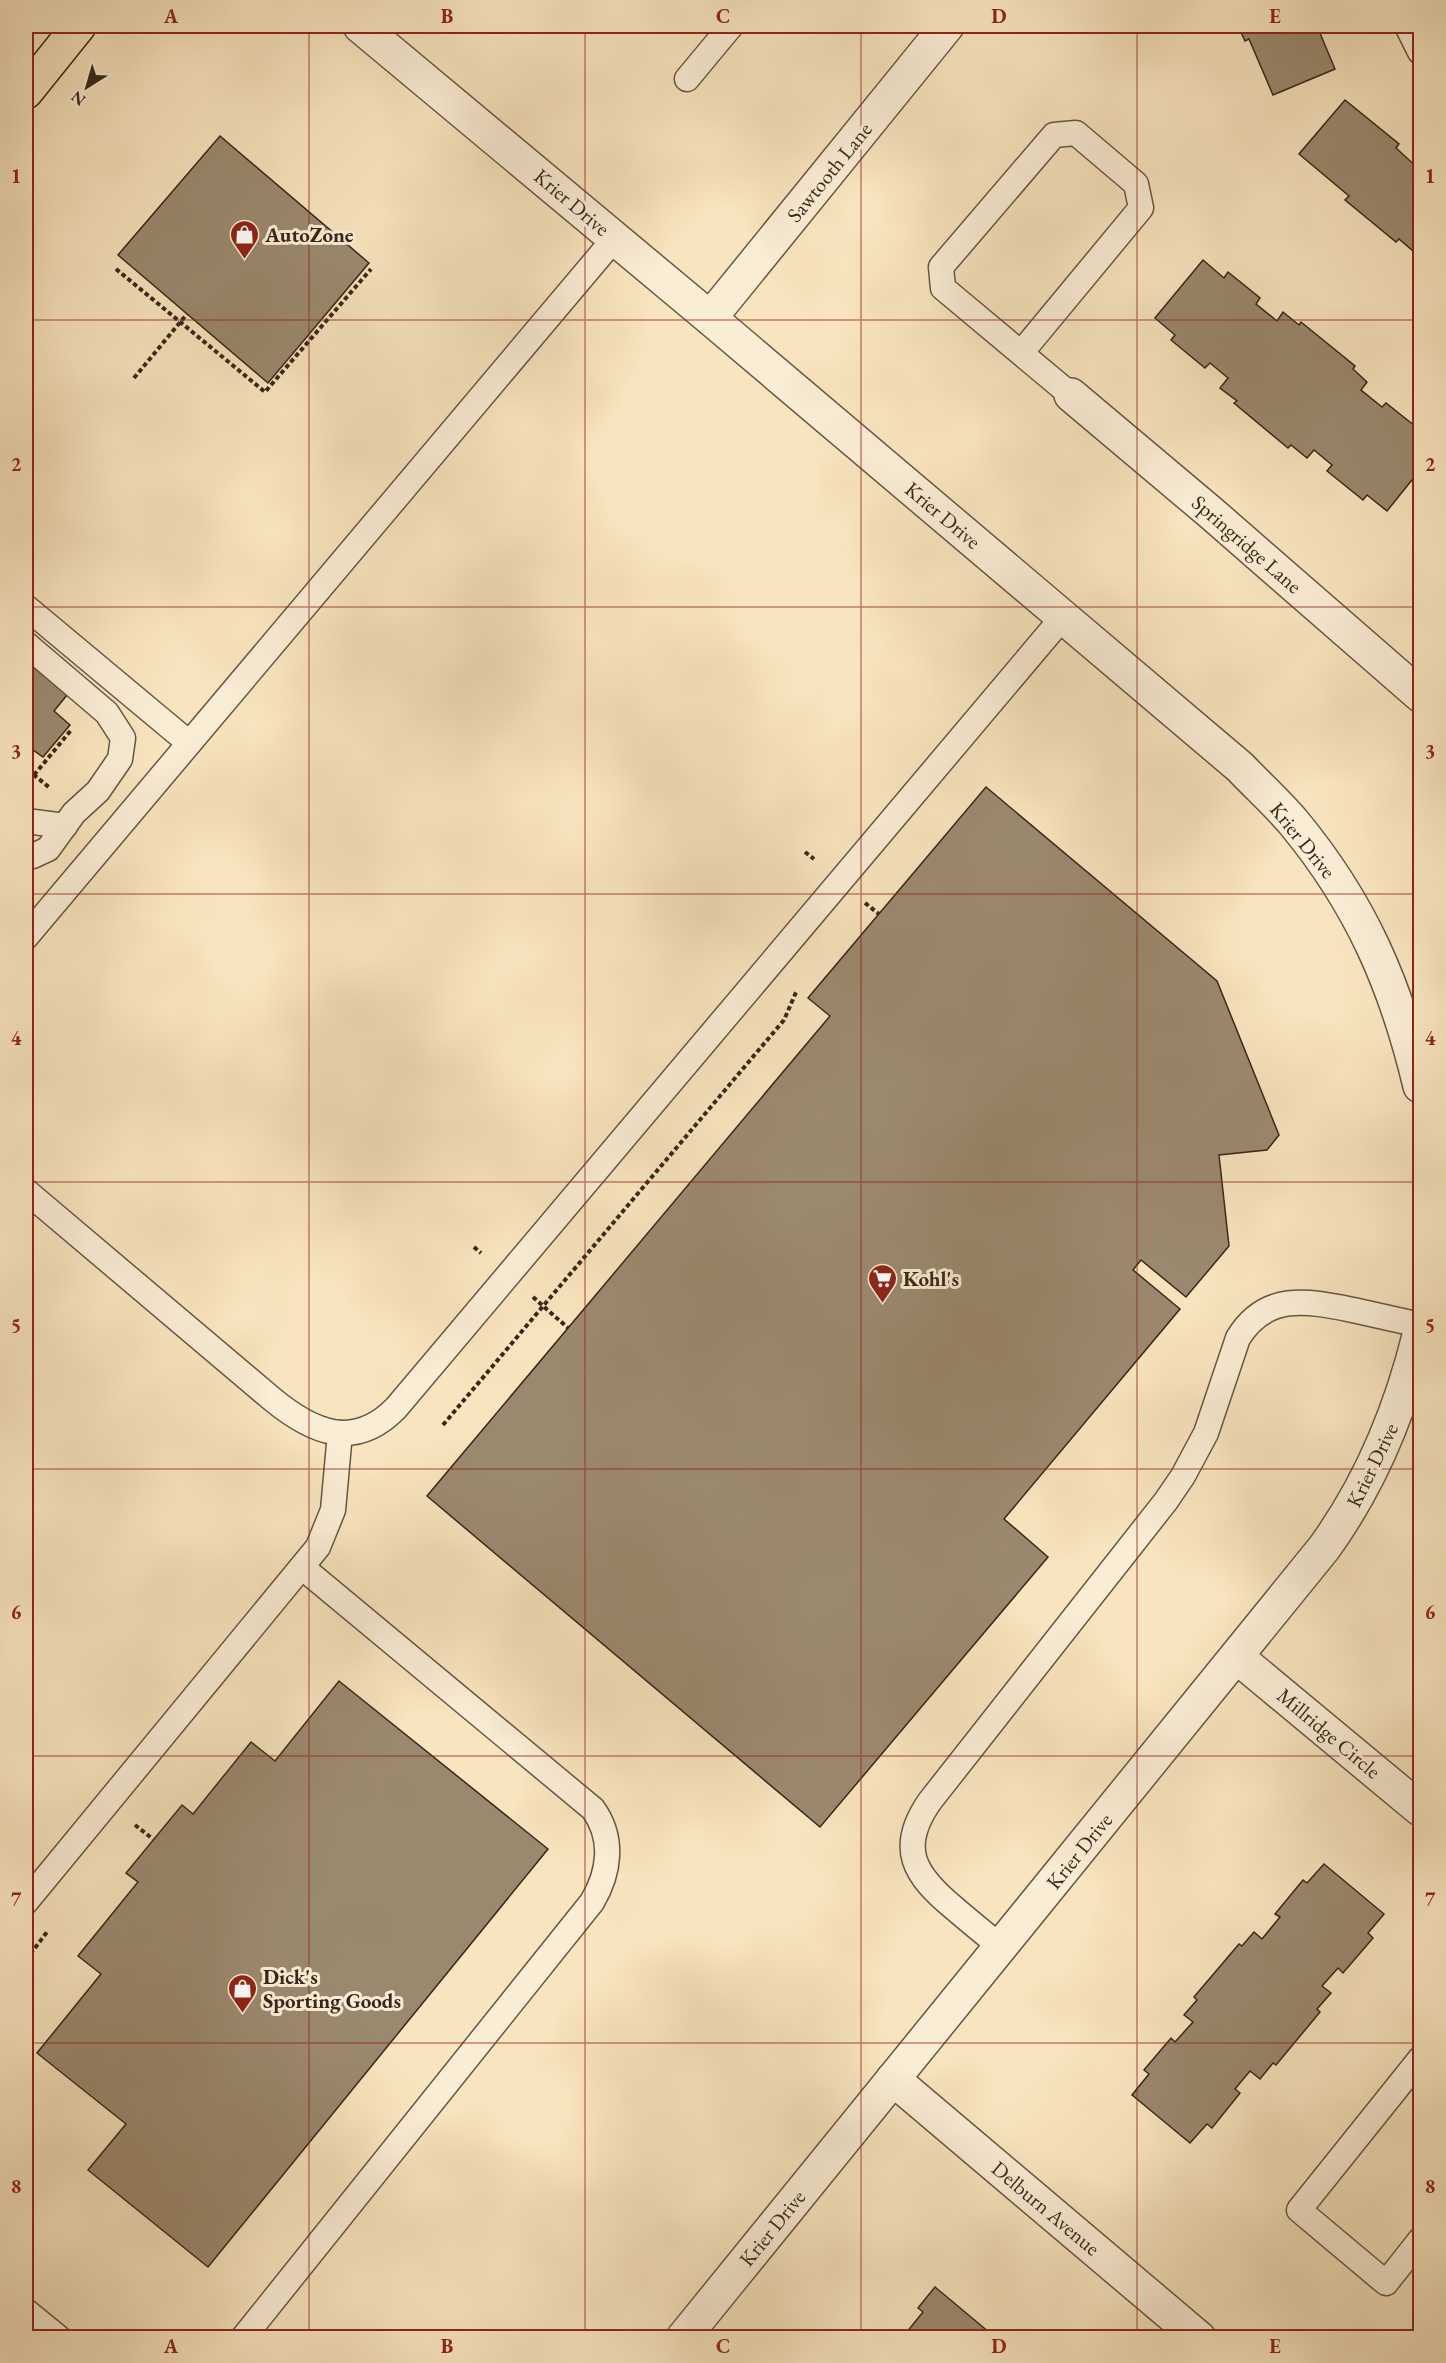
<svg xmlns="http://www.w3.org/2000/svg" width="1446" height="2363" font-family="'EB Garamond',serif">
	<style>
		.building { fill: #9b896f; stroke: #37271a; stroke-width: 1.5 }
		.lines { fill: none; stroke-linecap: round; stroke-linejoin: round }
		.service-casing { stroke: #675643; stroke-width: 27 }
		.minor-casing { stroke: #675643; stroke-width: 36 }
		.primary-casing { stroke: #37271a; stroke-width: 36 }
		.path { stroke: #37271a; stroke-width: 4; stroke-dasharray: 4.5 3; stroke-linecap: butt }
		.service { stroke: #faedd5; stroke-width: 24 }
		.minor { stroke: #faedd5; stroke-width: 33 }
		.primary { stroke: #f8e4be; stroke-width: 33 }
		.grid { fill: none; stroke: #8f2418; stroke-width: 1.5; stroke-opacity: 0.55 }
		.labels { text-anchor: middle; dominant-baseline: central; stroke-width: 6; stroke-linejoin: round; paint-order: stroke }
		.street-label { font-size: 21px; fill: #37271a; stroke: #faedd5 }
		.poi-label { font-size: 21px; font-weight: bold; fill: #37271a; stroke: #faedd5; text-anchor: start }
		.neatline { fill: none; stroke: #8f2418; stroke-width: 2 }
		.grid-label { font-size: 20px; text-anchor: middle; font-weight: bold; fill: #8f2418 }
	</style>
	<rect width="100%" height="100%" fill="#f8e4be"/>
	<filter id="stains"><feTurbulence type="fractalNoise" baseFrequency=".00333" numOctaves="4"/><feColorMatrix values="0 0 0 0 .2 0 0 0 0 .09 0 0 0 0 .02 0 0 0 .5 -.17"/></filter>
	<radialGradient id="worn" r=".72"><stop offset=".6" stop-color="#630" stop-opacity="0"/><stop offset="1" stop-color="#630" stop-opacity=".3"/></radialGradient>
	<!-- building -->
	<g class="building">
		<path d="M1238,26H1317L1335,69L1273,95L1249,39L1245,41Z"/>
		<path d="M1345,100L1399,144L1396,148L1420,170V257L1399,239L1396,242L1345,200L1349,196L1299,154Z"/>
		<path d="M220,136L369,263L268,383L118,255Z"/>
		<path d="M1203,260L1224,278L1228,272L1260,298L1256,304L1277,321L1283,312L1299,325L1301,322L1355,366L1353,369L1367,382L1361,390L1382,407L1386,403L1420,430L1416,435L1420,438V470L1387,511L1367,495L1363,500L1327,471L1332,465L1314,450L1307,458L1291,445L1288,448L1234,403L1237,401L1220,388L1228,378L1210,363L1205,368L1171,340L1175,335L1155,318Z"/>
		<path d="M26,661L67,695L54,711L70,725L43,757L26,745Z"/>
		<path d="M986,787L1217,981L1279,1135L1267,1150L1219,1155L1229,1246L1186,1297L1141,1260L1133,1270L1180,1309L1004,1519L1048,1557L820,1827L427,1496L830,1016L808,998Z"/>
		<path d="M339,1681L548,1849L208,2267L88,2170L126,2124L37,2053L101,1974L78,1956L138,1882L126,1873L182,1805L193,1814L251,1742L275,1761Z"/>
		<path d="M1324,1864L1384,1914L1368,1933L1373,1938L1343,1973L1338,1968L1322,1986L1331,1993L1317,2009L1320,2012L1276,2065L1273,2063L1260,2079L1250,2071L1235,2089L1240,2093L1212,2128L1207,2124L1190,2143L1132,2095L1149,2074L1144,2070L1171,2038L1175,2042L1193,2022L1184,2015L1197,2000L1194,1997L1239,1944L1242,1946L1254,1932L1262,1939L1280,1917L1275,1914L1303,1880L1307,1883Z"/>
		<path d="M935,2287L996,2338H902L923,2312L918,2308Z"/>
	</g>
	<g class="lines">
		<defs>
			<g id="service">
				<path d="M1407,26L1420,52"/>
				<path d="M687,79L731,26"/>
				<path d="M1021,353L1141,208L1136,184L1076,133L1054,135L941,267L943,288L1071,395"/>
				<path d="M26,607L189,743"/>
				<path d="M26,644L107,713L123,738L120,759L98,791L74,813L48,849L33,856L26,851"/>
				<path d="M26,821L65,826"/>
				<path d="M26,937L615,238"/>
				<path d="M26,1191L272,1399C312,1432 354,1451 396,1408L1063,617"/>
				<path d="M26,1902L318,1547L333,1510L340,1433"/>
				<path d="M1001,1947C985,1934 969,1921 954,1908C914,1875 897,1848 930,1801L1166,1501L1183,1476L1206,1433L1238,1338C1266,1292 1308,1301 1353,1310C1375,1315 1398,1320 1420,1325"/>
				<path d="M1420,2059L1299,2210L1386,2283L1420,2240"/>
				<path d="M26,2311L59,2338"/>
				<path d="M243,2338L592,1902C610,1872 614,1838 593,1809L303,1568"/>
			</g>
			<g id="minor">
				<path d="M360,26L710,318L1240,767C1258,786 1278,804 1294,823C1361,904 1396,985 1420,1086"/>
				<path d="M710,318L947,26"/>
				<path d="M1071,395L1210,512L1420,695"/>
				<path d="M1237,1657L1420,1809"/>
				<path d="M893,2079L1199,2338"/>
				<path d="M683,2338L1324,1548C1371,1483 1401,1410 1420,1332"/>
			</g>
			<path id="primary" d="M26,92L79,26"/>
		</defs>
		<!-- service casing -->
		<use href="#service" class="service-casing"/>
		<!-- minor casing -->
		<use href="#minor" class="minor-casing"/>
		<!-- primary casing -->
		<use href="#primary" class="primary-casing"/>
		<!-- path -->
		<g class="path">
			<path d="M116,269L265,392L371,269"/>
			<path d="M134,378L187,314"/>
			<path d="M26,773L34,775L50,788"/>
			<path d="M34,775L72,729"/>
			<path d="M805,852L814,859"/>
			<path d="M865,903L879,914"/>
			<path d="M474,1247L481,1253"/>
			<path d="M533,1297L568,1328"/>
			<path d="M443,1425L784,1020L797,990"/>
			<path d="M135,1825L153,1839"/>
			<path d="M26,1960L47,1932"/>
		</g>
		<!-- service -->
		<use href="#service" class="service"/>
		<!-- minor -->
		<use href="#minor" class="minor"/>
		<!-- primary -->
		<use href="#primary" class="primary"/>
	</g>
	<!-- grid -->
	<path class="grid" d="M309,26V2338M585,26V2338M861,26V2338M1137,26V2338M26,320H1420M26,607H1420M26,894H1420M26,1182H1420M26,1469H1420M26,1756H1420M26,2043H1420"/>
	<!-- icons -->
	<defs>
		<symbol id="shop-pin" viewBox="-11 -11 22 30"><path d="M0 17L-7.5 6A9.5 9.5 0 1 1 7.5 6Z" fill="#8f2418" stroke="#faedd5"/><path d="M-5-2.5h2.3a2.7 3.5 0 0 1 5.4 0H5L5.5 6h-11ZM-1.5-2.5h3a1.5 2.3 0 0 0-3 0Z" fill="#fff"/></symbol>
		<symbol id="supermarket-pin" viewBox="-11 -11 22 30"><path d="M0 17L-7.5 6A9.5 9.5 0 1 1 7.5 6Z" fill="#8f2418" stroke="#faedd5"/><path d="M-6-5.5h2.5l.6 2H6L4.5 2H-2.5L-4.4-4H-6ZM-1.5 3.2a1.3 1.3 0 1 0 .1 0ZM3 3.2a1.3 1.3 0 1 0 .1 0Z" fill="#fff"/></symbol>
	</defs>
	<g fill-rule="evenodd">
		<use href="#shop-pin" x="228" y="218" width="33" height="45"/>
		<use href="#supermarket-pin" x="866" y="1262" width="33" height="45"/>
		<use href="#shop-pin" x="226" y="1972" width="33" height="45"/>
	</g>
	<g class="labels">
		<!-- street labels -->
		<g class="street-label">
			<text transform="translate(829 172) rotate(-51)">Sawtooth Lane</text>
			<text transform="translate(572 202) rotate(40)">Krier Drive</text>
			<text transform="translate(943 515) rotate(40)">Krier Drive</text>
			<text transform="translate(1247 544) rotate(41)">Springridge Lane</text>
			<text transform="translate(1303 840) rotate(51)">Krier Drive</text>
			<text transform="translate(1372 1465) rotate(-64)">Krier Drive</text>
			<text transform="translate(1329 1733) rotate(40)">Millridge Circle</text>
			<text transform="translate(1079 1851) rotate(-51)">Krier Drive</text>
			<text transform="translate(1046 2208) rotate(40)">Delburn Avenue</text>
			<text transform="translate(772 2228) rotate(-51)">Krier Drive</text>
		</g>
		<!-- poi labels -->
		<g class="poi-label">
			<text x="265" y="234">AutoZone</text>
			<text x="903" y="1278">Kohl's</text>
			<text x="263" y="1976">Dick's<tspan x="263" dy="24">Sporting Goods</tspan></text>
		</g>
	</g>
	<!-- margin -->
	<rect width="1446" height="2363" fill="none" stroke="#f8e4be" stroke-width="66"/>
	<!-- north arrow -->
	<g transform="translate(87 87) rotate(217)" stroke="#faedd5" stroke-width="4.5" paint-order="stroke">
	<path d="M0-4.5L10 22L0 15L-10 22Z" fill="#37271a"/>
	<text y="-9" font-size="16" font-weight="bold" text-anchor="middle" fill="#37271a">N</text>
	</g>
	<rect x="33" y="33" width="1380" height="2297" class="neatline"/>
	<g class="grid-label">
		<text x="171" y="23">A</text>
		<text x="447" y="23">B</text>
		<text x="723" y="23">C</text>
		<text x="999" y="23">D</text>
		<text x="1275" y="23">E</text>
		<text x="16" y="183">1</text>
		<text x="1430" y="183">1</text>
		<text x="16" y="471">2</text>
		<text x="1430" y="471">2</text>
		<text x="16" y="758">3</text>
		<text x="1430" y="758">3</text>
		<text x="16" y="1045">4</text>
		<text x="1430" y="1045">4</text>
		<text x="16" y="1332">5</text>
		<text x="1430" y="1332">5</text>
		<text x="16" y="1619">6</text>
		<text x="1430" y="1619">6</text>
		<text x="16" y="1906">7</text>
		<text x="1430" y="1906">7</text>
		<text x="16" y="2193">8</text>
		<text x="1430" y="2193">8</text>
		<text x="171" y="2353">A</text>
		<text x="447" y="2353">B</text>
		<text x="723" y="2353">C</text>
		<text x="999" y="2353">D</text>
		<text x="1275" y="2353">E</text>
	</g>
	<rect width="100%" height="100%" filter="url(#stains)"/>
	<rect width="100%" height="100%" fill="url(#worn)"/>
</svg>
